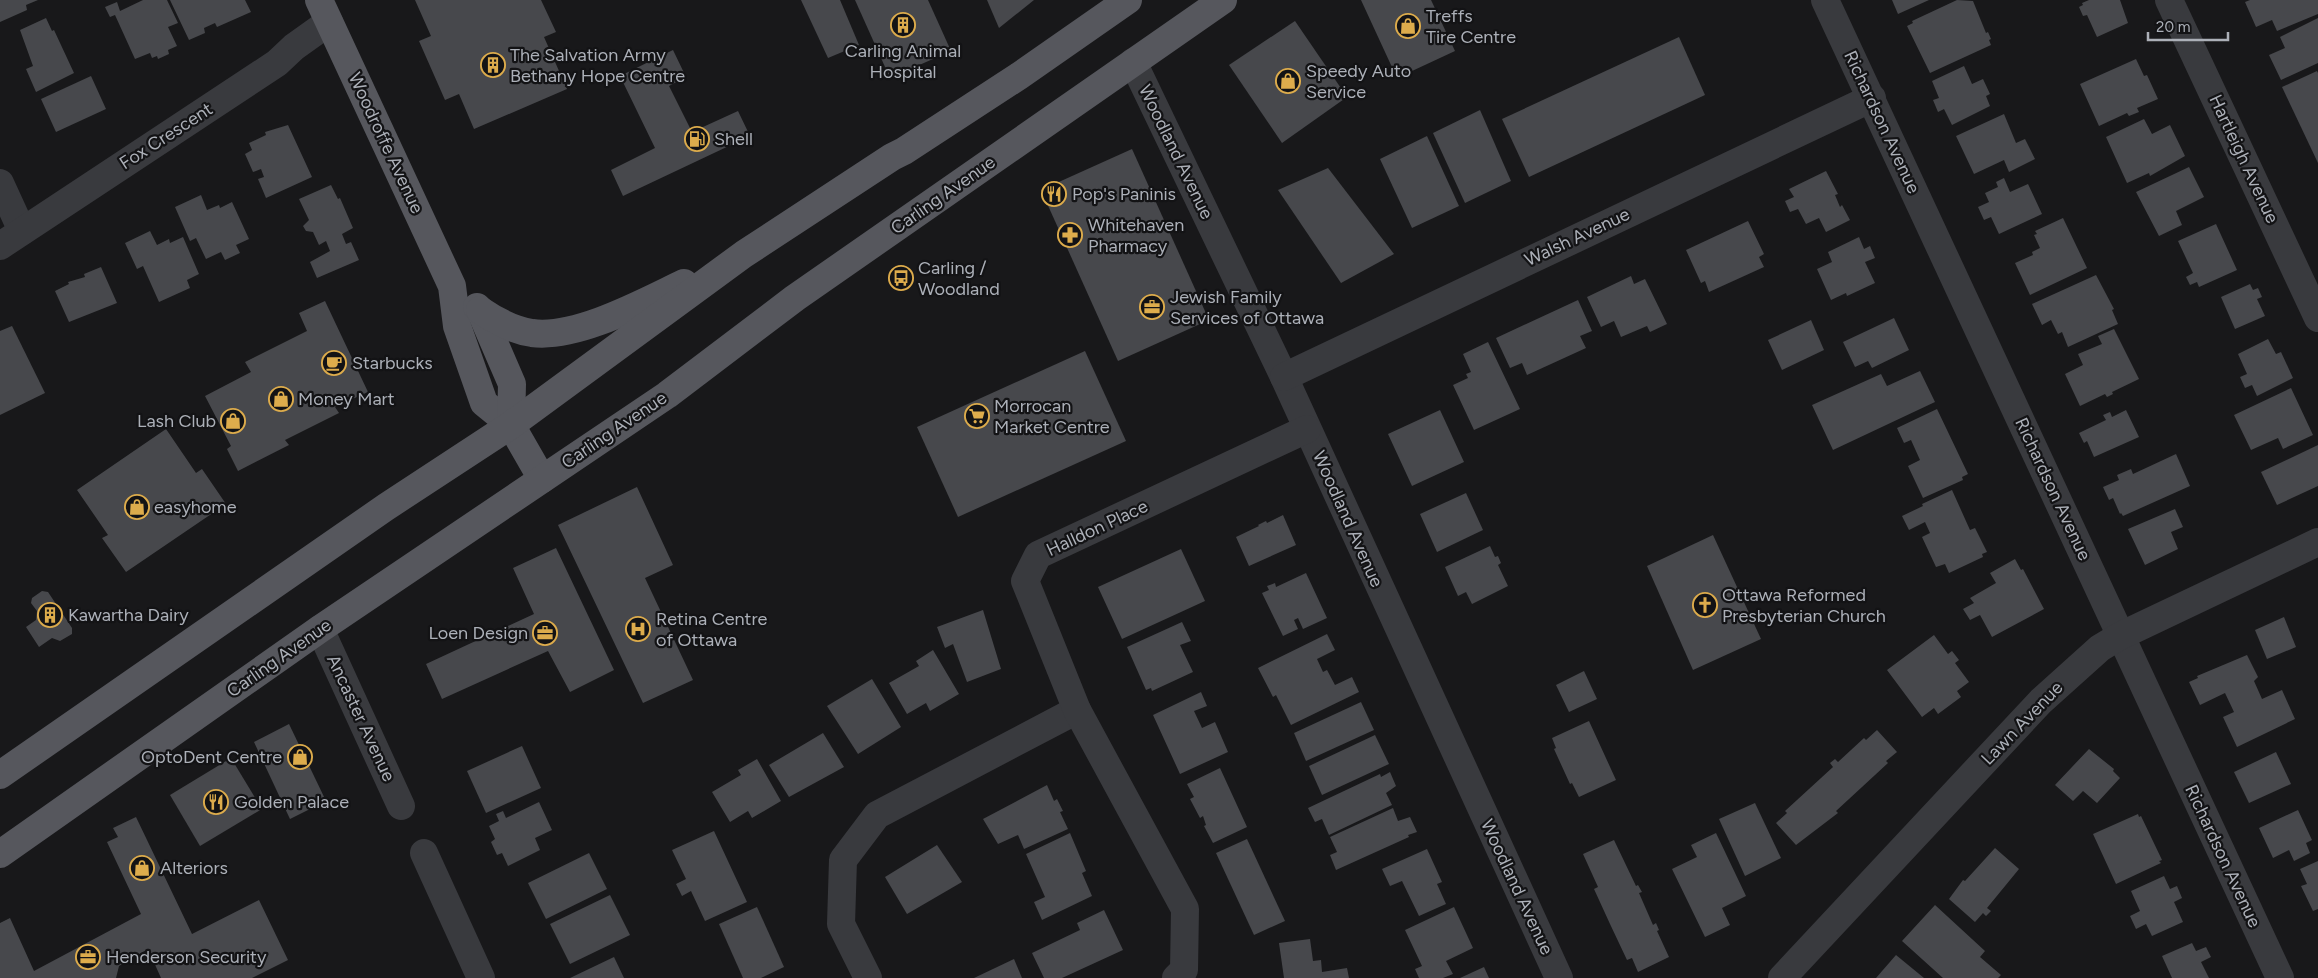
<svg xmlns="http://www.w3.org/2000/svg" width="2318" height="978" font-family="Figtree,sans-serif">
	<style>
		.building { fill: #47484c }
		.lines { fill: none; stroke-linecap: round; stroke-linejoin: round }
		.minor { stroke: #393a3e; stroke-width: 28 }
		.major { stroke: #56575d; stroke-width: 28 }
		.labels { text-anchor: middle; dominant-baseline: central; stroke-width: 4.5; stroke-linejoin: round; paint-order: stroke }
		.poi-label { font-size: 18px; fill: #acb0b8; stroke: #131315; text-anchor: start }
		.street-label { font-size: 18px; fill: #acb0b8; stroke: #131315 }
	</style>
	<rect width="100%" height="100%" fill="#18181a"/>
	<!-- building -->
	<g class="building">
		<path d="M0,0H38L26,5L27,10L0,22Z"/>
		<path d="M143,0H167L178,23L168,27L177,46L168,50L169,54L158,59L157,56L152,58L150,53L135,59L115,15L110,17L105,7L117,2L120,11Z"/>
		<path d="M170,0H245L251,12L217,27L215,23L204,28L205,33L189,40Z"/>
		<path d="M415,0H541L556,32L544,37L567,89L474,129L459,94L445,100L419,41L431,36Z"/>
		<path d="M801,0H840L859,45L828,58Z"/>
		<path d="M855,0H928L951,51L890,78Z"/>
		<path d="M987,0H1034L999,28Z"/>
		<path d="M1361,0H1431L1455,51L1397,78Z"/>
		<path d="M1892,0H1929L1898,14Z"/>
		<path d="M1957,0L1973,1L1986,33L1988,32L1991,39L1989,40L1991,45L1930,73L1907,26L1913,23L1912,21Z"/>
		<path d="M2089,0H2120L2128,23L2097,37L2087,15L2083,16L2079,7L2083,5L2082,3Z"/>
		<path d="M2250,0H2318V14L2277,31L2272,20L2256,27L2245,2Z"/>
		<path d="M46,18L52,31L54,30L74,73L36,92L26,69L33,66L20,30Z"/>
		<path d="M2318,18V63L2281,80L2269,55L2285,48L2280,37Z"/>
		<path d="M1295,21L1347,97L1282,143L1229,65Z"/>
		<path d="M1679,37L1705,95L1529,177L1502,119Z"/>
		<path d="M673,50L686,77L669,86L692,132L738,111L750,136L623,196L611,170L655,148L620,76Z"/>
		<path d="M2136,59L2144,76L2147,75L2158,99L2137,108L2139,112L2129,116L2127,113L2099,126L2080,84Z"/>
		<path d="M1964,66L1972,84L1983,79L1990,94L1986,96L1990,106L1952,125L1944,109L1938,112L1933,100L1939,98L1932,81Z"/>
		<path d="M2317,71L2318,73V163L2282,87Z"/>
		<path d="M91,76L106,109L56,132L41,99Z"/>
		<path d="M1480,110L1511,181L1465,203L1433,133Z"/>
		<path d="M2004,114L2016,143L2025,139L2035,159L2009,172L2004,160L1974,174L1956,136Z"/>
		<path d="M2144,119L2152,134L2170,125L2185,156L2150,176L2149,173L2127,183L2106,137Z"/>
		<path d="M288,125L312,177L266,198L258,179L264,177L261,169L253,172L245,154L252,150L249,143L266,135L265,132Z"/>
		<path d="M1427,136L1459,206L1412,228L1380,159Z"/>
		<path d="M1132,149L1209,320L1118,361L1041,190Z"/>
		<path d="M2189,167L2204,197L2176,211L2182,225L2159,236L2136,192Z"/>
		<path d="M1328,168L1394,254L1341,283L1278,190Z"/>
		<path d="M1826,171L1838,194L1835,195L1840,207L1842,205L1850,220L1826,232L1819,218L1806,224L1798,209L1790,212L1785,201L1794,197L1789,189Z"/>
		<path d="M2004,178L2010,192L2028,184L2042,214L1999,234L1991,217L1984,220L1978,207L1989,202L1985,193L1998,187L1996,182Z"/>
		<path d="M331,185L338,199L340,198L353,228L342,234L346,244L351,242L359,260L317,278L310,262L330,251L326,241L319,245L313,232L306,231L303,226L309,220L299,199Z"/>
		<path d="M201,195L207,210L219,205L220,208L232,202L249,239L236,245L240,253L225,260L221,252L206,259L196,238L190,241L175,207Z"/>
		<path d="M2063,218L2087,268L2030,295L2015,263L2033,255L2032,252L2040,248L2034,235L2037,234L2035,231Z"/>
		<path d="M1748,221L1764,254L1759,257L1764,267L1709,292L1705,281L1701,283L1686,250Z"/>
		<path d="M2216,224L2237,270L2199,287L2197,282L2190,285L2186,277L2193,273L2178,241Z"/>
		<path d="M150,231L157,245L169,239L170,243L183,237L199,274L187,280L190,288L159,302L143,266L137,269L125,243Z"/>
		<path d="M1859,237L1864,249L1870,246L1875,258L1865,262L1875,283L1847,296L1846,293L1831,300L1817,269L1832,262L1828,252Z"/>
		<path d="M101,267L117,303L69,322L55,291L69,284L68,282L85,277L84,274Z"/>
		<path d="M2096,275L2114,309L2112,310L2118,324L2068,347L2062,332L2058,334L2051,320L2042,325L2032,304Z"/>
		<path d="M1631,276L1634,284L1645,279L1667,324L1650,332L1647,326L1621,337L1614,321L1601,327L1587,297Z"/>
		<path d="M2250,284L2253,290L2258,288L2262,297L2257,299L2265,316L2235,329L2221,297Z"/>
		<path d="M1578,300L1592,331L1580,336L1586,348L1527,375L1522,363L1510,368L1496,338Z"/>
		<path d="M325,301L368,392L335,407L339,413L285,440L289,445L238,471L227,449L231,446L205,396L251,372L245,362L307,331L299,313Z"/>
		<path d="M1894,318L1909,350L1872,368L1868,361L1855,367L1843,342Z"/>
		<path d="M1811,320L1824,350L1782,370L1768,340Z"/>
		<path d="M12,326L45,393L0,415V331Z"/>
		<path d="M2114,329L2139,379L2112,392L2113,394L2107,397L2105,394L2080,406L2065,374L2083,365L2078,354L2102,344L2098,336Z"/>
		<path d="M2268,339L2276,354L2281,352L2293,378L2257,396L2252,385L2245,388L2240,377L2247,374L2238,354Z"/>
		<path d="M1488,342L1520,409L1474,430L1453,385L1468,378L1466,374L1471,372L1463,354Z"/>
		<path d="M1085,351L1126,441L958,517L917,427Z"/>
		<path d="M1920,371L1935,402L1833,450L1812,405L1881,374L1887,386Z"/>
		<path d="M2291,388L2313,435L2283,449L2278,438L2251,450L2234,415Z"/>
		<path d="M1937,409L1968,474L1962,477L1963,480L1923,498L1908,466L1920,460L1911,440L1904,443L1897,428Z"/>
		<path d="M1440,410L1464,462L1412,486L1388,434Z"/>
		<path d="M2126,410L2139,437L2094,457L2087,441L2084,443L2079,433L2106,420L2103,415L2110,412L2112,417Z"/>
		<path d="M166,429L196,473L202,469L226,504L126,572L102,538L108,535L77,490Z"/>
		<path d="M2318,445V486L2277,505L2261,472Z"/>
		<path d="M2176,454L2190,486L2123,516L2121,513L2120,514L2113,498L2109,500L2103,487L2119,480L2117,475L2131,469L2133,474Z"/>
		<path d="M637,487L673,565L645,578L693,680L643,703L558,525Z"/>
		<path d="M1952,490L1970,530L1975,528L1987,552L1982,554L1983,557L1949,573L1945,564L1936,567L1922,537L1930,533L1925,522L1909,530L1902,516L1923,506L1922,504Z"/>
		<path d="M1466,493L1483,530L1437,552L1420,514Z"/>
		<path d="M2175,509L2183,527L2171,532L2178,549L2145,565L2128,529Z"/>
		<path d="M1283,515L1296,545L1249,566L1236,537L1259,526L1258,525L1266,521L1267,523Z"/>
		<path d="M1713,535L1761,639L1693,670L1647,566Z"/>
		<path d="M1490,546L1495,557L1498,556L1501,563L1498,565L1508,586L1472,604L1466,592L1458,596L1445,567Z"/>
		<path d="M556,548L614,670L570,692L548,651L442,699L426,664L534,614L513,568Z"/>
		<path d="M1181,549L1205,601L1122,639L1098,587Z"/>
		<path d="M2015,559L2021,570L2023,569L2044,609L1992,637L1980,615L1970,620L1963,609L1974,603L1970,598L1996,583L1990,573Z"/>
		<path d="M1306,573L1327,618L1303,629L1298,618L1294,620L1298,629L1283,636L1262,593L1269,590L1267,586L1275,583L1276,587Z"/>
		<path d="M42,591L48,592L72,628V634L60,641L52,638L39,647L26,627L36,620L37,611L31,603L32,598Z"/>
		<path d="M983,610L1001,669L967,682L953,644L945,648L937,627Z"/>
		<path d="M2284,617L2296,647L2267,659L2255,630Z"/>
		<path d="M1182,622L1191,641L1180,645L1193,672L1152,691L1151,688L1146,690L1127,647Z"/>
		<path d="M1327,634L1335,650L1317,659L1323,672L1327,670L1335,685L1352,677L1359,692L1291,725L1276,695L1273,697L1258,668Z"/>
		<path d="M1934,635L1948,654L1952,651L1959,660L1955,663L1969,682L1957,691L1961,697L1938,714L1934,708L1922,717L1887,670Z"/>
		<path d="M933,650L959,694L930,711L926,703L907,714L889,683L919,666L916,661Z"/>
		<path d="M2247,655L2258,677L2254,681L2262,699L2282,690L2295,719L2237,747L2223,717L2234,712L2225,693L2200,705L2189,682L2198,678L2197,676Z"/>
		<path d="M1584,671L1597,699L1569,712L1556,685Z"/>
		<path d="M872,679L901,727L858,754L827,706Z"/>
		<path d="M1201,692L1207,706L1194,711L1202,728L1215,722L1228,752L1180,774L1153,715Z"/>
		<path d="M1361,702L1374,730L1306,761L1294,733Z"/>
		<path d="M1589,721L1616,780L1579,797L1572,783L1570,784L1554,749L1556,748L1552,738Z"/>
		<path d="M289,724L326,801L290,819L254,742Z"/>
		<path d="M1877,730L1897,752L1886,761L1888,763L1836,811L1838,813L1796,845L1776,823L1787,813L1785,811L1833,767L1830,763L1835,759L1838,762L1864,738L1866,740Z"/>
		<path d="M823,733L844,767L789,797L769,765Z"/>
		<path d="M1375,735L1389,764L1322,795L1309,766Z"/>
		<path d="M522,746L541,788L486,813L467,771Z"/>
		<path d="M2089,749L2114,769L2113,771L2120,778L2097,803L2083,791L2073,801L2055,785Z"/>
		<path d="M2276,752L2291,784L2249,803L2234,772Z"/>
		<path d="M231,758L262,809L200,846L170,795Z"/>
		<path d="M757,759L781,801L752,818L748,811L730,822L712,792L741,775L738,770Z"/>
		<path d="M1220,768L1247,827L1213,843L1204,826L1206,825L1203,816L1200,818L1190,799L1194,797L1187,784Z"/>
		<path d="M1390,772L1396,786L1386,793L1392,805L1329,835L1322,819L1315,822L1308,808L1380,774L1381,777Z"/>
		<path d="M1047,785L1054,801L1057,799L1063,811L1060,812L1068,829L1024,849L1018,835L998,844L983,819Z"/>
		<path d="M539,802L552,830L535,838L540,850L508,866L502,853L497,855L491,842L495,839L489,826L499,821L496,814L503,811L506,818Z"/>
		<path d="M1755,803L1781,858L1745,876L1719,819Z"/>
		<path d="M1393,808L1398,821L1410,817L1417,832L1408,835L1409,837L1336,870L1330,855L1337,852L1330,837Z"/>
		<path d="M2298,810L2312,840L2306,843L2310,853L2294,861L2289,850L2273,858L2259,828Z"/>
		<path d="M2138,814L2139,817L2141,816L2162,860L2159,861L2161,863L2116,884L2093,834Z"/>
		<path d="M136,817L192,934L259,900L288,960L252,978H161L148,949L119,966L116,978H0V923L10,918L34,971L141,914L107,842L118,837L113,828Z"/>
		<path d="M714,831L747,902L705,921L691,891L682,896L676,884L686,879L672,850Z"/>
		<path d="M1070,833L1086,871L1082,873L1092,896L1042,920L1034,902L1045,897L1026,854Z"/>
		<path d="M1716,833L1746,896L1722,908L1730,925L1705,937L1672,869L1697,857L1691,845Z"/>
		<path d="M1247,839L1285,921L1254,935L1216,853Z"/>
		<path d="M1614,840L1636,886L1638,885L1642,892L1639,893L1653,925L1656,923L1659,930L1657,931L1669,957L1638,972L1632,958L1627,960L1610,924L1594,889L1598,887L1583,854Z"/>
		<path d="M937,845L962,882L907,914L885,877Z"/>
		<path d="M1995,848L2019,869L1987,908L1991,911L1986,916L1983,913L1975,922L1949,899L1963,880L1965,881Z"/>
		<path d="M1427,849L1442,882L1437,884L1446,904L1419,916L1402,881L1390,886L1382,869Z"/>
		<path d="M589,853L607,889L546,919L528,883Z"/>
		<path d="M2318,861V909L2313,911L2301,886L2307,884L2300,869Z"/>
		<path d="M2164,876L2170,889L2177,886L2182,898L2174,902L2183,922L2152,936L2146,924L2136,929L2130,916L2140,911L2131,891Z"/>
		<path d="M610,895L630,935L570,964L550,924Z"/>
		<path d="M1935,905L1985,951L1980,957L2001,975L1998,978H1943L1902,941Z"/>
		<path d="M757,907L784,967L761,978H743L719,924Z"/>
		<path d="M1454,907L1473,948L1446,961L1453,974L1443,978H1419L1415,969L1422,966L1405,930Z"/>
		<path d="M1104,910L1123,950L1062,978H1044L1032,953L1080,930L1077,923Z"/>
		<path d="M1310,939L1313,961L1321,960L1322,972L1347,968L1349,978H1284L1279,943Z"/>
		<path d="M2192,943L2196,951L2206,947L2211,957L2201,962L2209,978H2172L2162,956Z"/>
		<path d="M1896,955L1924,978H1876Z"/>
		<path d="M614,957L624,978H570Z"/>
		<path d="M1014,959L1022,978H974Z"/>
		<path d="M1484,967L1489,978H1460Z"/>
	</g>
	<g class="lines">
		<!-- minor -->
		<g class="minor">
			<path d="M1825,0L2280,978"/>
			<path d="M2169,0L2318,318"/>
			<path d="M1133,62L1284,377L1559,978"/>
			<path d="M0,183L22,231"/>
			<path d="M0,246L277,63L294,47L329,22"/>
			<path d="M1284,377L1872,98"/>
			<path d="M320,629L401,806"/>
			<path d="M424,853L481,978"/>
			<path d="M868,978L841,924L843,860L877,815L1077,710"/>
			<path d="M1176,978L1184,970L1185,909L1077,710L1025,581L1038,555L1307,429"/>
			<path d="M1782,978L2041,701L2100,648L2120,636L2318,542"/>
		</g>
		<!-- major -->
		<g class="major">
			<path d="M319,0L452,286L457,326L484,403L511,425L542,479"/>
			<path d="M477,307L480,310L512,384L511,425"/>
			<path d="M480,310C496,321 513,330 532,333C577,339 644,302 684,283"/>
			<path d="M0,775L386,507L511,425L744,254L892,157L904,151L1019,76L1128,0"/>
			<path d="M0,854L320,629L667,395L795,298L1223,0"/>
		</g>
	</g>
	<!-- icons -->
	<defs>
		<symbol id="building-ring" viewBox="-11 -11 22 22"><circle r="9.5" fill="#131315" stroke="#ddac4c" stroke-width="1.5"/><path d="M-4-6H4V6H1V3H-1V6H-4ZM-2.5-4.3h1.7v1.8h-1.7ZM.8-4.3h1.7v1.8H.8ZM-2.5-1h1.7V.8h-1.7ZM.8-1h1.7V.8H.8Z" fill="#ddac4c"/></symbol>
		<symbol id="shop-ring" viewBox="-11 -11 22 22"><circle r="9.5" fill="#131315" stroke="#ddac4c" stroke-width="1.5"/><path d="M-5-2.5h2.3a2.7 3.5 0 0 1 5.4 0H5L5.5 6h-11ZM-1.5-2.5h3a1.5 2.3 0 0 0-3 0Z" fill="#ddac4c"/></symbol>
		<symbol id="fuel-ring" viewBox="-11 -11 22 22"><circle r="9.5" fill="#131315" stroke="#ddac4c" stroke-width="1.5"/><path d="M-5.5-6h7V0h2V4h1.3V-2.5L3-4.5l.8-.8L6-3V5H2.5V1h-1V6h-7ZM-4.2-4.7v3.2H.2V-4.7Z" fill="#ddac4c"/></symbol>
		<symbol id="restaurant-ring" viewBox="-11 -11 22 22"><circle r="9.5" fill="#131315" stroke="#ddac4c" stroke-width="1.5"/><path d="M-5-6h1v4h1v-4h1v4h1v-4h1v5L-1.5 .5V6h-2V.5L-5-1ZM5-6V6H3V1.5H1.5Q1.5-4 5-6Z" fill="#ddac4c"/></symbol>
		<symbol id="pharmacy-ring" viewBox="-11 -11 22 22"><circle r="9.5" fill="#131315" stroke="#ddac4c" stroke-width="1.5"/><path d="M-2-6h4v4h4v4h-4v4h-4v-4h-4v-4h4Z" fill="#ddac4c"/></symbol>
		<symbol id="bus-ring" viewBox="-11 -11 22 22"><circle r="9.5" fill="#131315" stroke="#ddac4c" stroke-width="1.5"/><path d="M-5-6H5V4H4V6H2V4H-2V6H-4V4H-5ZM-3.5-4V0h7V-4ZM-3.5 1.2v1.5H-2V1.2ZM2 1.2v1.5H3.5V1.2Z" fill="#ddac4c"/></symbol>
		<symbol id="office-ring" viewBox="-11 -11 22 22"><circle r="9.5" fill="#131315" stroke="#ddac4c" stroke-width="1.5"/><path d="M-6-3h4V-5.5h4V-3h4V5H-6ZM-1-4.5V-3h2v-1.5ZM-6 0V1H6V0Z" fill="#ddac4c"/></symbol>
		<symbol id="cafe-ring" viewBox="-11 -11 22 22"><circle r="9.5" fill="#131315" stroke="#ddac4c" stroke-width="1.5"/><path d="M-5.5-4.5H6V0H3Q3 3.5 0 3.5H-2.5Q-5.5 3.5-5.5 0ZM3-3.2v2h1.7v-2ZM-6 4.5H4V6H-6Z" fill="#ddac4c"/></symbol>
		<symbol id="supermarket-ring" viewBox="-11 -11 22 22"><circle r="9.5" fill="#131315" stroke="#ddac4c" stroke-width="1.5"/><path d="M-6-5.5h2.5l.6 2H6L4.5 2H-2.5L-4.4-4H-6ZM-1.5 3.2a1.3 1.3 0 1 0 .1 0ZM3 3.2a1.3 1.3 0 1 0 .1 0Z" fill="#ddac4c"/></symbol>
		<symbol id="church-ring" viewBox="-11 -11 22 22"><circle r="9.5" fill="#131315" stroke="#ddac4c" stroke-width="1.5"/><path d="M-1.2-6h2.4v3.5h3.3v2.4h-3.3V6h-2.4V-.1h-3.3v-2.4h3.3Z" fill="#ddac4c"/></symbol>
		<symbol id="hospital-ring" viewBox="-11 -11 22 22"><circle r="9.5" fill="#131315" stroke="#ddac4c" stroke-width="1.5"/><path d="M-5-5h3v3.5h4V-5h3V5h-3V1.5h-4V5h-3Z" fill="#ddac4c"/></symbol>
	</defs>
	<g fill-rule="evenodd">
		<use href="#building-ring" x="889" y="11" width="28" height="28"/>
		<use href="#shop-ring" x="1394" y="12" width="28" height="28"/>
		<use href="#building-ring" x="479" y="51" width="28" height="28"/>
		<use href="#shop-ring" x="1274" y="67" width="28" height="28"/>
		<use href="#fuel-ring" x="683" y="125" width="28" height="28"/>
		<use href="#restaurant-ring" x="1040" y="180" width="28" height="28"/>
		<use href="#pharmacy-ring" x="1056" y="221" width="28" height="28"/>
		<use href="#bus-ring" x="887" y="264" width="28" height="28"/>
		<use href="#office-ring" x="1138" y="293" width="28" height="28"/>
		<use href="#cafe-ring" x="320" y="349" width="28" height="28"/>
		<use href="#shop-ring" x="267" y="385" width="28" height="28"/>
		<use href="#supermarket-ring" x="963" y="402" width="28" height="28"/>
		<use href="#shop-ring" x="219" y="407" width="28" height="28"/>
		<use href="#shop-ring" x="123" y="493" width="28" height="28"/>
		<use href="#church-ring" x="1691" y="591" width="28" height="28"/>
		<use href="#building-ring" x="36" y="601" width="28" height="28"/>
		<use href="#hospital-ring" x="624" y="615" width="28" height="28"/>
		<use href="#office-ring" x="531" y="619" width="28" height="28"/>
		<use href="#shop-ring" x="286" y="743" width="28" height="28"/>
		<use href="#restaurant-ring" x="202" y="788" width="28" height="28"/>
		<use href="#shop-ring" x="128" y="854" width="28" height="28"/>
		<use href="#office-ring" x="74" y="943" width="28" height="28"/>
	</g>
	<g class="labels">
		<!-- poi labels -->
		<g class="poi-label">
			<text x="1426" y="16">Treffs<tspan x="1426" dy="21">Tire Centre</tspan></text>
			<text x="903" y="51" text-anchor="middle">Carling Animal<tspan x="903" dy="21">Hospital</tspan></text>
			<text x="510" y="55">The Salvation Army<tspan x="510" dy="21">Bethany Hope Centre</tspan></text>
			<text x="1306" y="71">Speedy Auto<tspan x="1306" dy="21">Service</tspan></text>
			<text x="714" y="139">Shell</text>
			<text x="1072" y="194">Pop's Paninis</text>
			<text x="1088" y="225">Whitehaven<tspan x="1088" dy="21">Pharmacy</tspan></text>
			<text x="918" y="268">Carling /<tspan x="918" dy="21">Woodland</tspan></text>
			<text x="1170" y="297">Jewish Family<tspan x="1170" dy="21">Services of Ottawa</tspan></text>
			<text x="352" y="363">Starbucks</text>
			<text x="298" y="399">Money Mart</text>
			<text x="994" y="406">Morrocan<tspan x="994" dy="21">Market Centre</tspan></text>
			<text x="216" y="421" text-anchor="end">Lash Club</text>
			<text x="154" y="507">easyhome</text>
			<text x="1722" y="595">Ottawa Reformed<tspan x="1722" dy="21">Presbyterian Church</tspan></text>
			<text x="68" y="615">Kawartha Dairy</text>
			<text x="656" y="619">Retina Centre<tspan x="656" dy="21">of Ottawa</tspan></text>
			<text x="528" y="633" text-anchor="end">Loen Design</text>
			<text x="282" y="757" text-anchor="end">OptoDent Centre</text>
			<text x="234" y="802">Golden Palace</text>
			<text x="160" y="868">Alteriors</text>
			<text x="106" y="957">Henderson Security</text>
		</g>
		<!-- street labels -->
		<g class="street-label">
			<text transform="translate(1882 122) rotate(65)">Richardson Avenue</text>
			<text transform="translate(166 136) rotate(-33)">Fox Crescent</text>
			<text transform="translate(386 143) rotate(65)">Woodroffe Avenue</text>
			<text transform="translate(1176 152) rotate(64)">Woodland Avenue</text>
			<text transform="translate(2244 159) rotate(65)">Hartleigh Avenue</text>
			<text transform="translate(943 195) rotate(-35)">Carling Avenue</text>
			<text transform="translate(1577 237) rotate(-25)">Walsh Avenue</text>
			<text transform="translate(614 430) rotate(-34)">Carling Avenue</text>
			<text transform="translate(2053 489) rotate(65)">Richardson Avenue</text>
			<text transform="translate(1348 519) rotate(66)">Woodland Avenue</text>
			<text transform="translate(1097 528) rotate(-25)">Halldon Place</text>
			<text transform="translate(279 658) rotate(-35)">Carling Avenue</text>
			<text transform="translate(361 718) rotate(65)">Ancaster Avenue</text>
			<text transform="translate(2022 723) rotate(-46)">Lawn Avenue</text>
			<text transform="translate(2223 856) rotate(65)">Richardson Avenue</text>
			<text transform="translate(1517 887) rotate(65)">Woodland Avenue</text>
		</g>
	</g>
	<!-- scale -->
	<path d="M2148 32v8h80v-8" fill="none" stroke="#acb0b8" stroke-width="2.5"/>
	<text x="2156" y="32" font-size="15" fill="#acb0b8" stroke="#131315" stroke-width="4" paint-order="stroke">20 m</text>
</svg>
